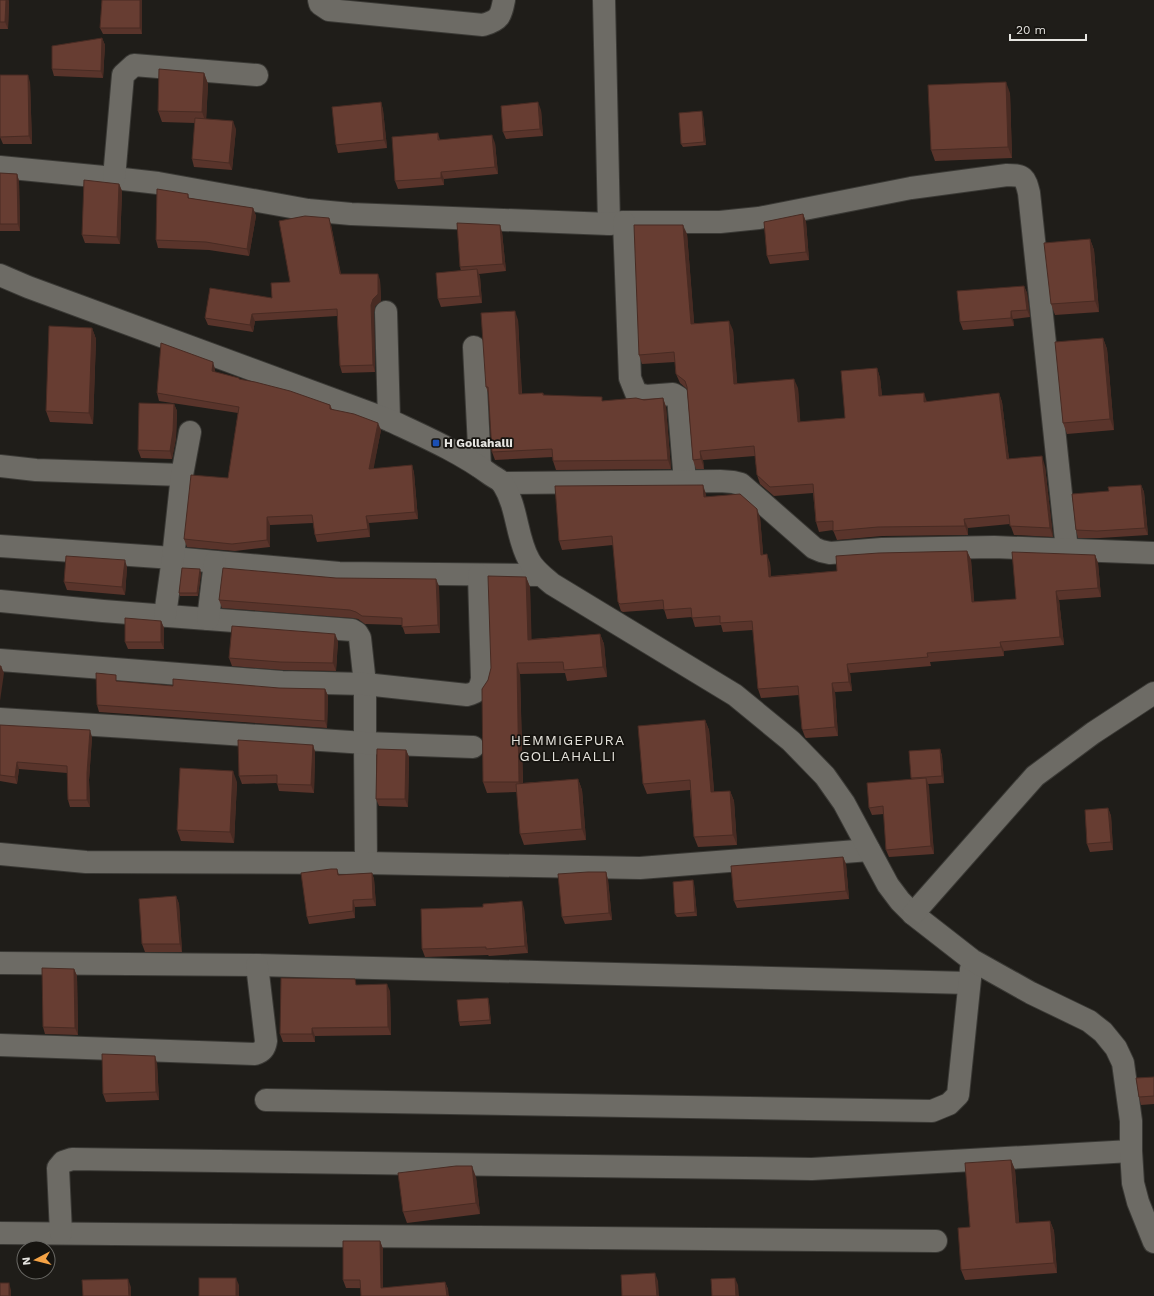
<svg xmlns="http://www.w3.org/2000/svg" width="1154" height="1296" font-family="'Work Sans',sans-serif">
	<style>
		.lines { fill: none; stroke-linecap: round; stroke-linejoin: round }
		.street-casing { stroke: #3a3935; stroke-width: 24 }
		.secondary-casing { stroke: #3a3935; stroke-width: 24 }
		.street { stroke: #6d6b65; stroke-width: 22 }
		.secondary { stroke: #6d6b65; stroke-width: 22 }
		.wall { fill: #59342b }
		.shaded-wall { fill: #482b23 }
		.building { fill: #673d32; stroke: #482b23 }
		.transit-dot { fill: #1a4fb4; stroke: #161410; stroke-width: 1.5 }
		.labels { text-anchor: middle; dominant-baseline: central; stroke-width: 3.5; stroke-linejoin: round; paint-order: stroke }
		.poi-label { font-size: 12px; font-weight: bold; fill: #e6e5e1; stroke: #161410; text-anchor: start }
		.quarter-label { font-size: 14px; letter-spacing: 1px; fill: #e6e4dd; stroke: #161410 }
	</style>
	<rect width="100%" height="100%" fill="#1f1d19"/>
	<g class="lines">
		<defs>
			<g id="street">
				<path d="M319,0L320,4L329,10L483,25C500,20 501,16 504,0"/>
				<path d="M604,0L609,224"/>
				<path d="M0,167L114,178L158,183L308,210L351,214L609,224L624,222H720L759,218L911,188L1007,175C1024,175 1025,177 1029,193L1067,550"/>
				<path d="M114,178L123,75L134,65L257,75"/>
				<path d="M624,222L630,378L636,393L646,396L673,394L678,397L685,482"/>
				<path d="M386,312L389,420"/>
				<path d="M474,347L480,467"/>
				<path d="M0,466L36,470L182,475"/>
				<path d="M502,483L720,481L733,482L741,484L814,548L821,551L830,553L882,549L994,547L1154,553"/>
				<path d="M0,546L173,558L339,573L541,575"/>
				<path d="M0,601L103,611L352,630L357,633L360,638L365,684V743L366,863"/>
				<path d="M165,615L173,558L182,475L190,432"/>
				<path d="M208,619L215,562"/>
				<path d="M0,660L282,682L365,684L467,695C477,693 480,689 482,679L479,575"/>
				<path d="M0,719L127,727L365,743L473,747"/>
				<path d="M0,854L86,862L366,863L640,868L869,850"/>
				<path d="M0,963L257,965L969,983"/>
				<path d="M0,1045L255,1054C262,1052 265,1049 266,1041L257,965"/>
				<path d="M266,1100L932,1111L949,1104L958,1095L971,969"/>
				<path d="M0,1233L936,1241"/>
				<path d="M61,1233L58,1168L63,1162L72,1159L812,1169L1131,1151"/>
			</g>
			<g id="secondary">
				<path d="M0,275L28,287L389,420C423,436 460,452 491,475C495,478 501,480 503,484C518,508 516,537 529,560C534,570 544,577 552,584L735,695L791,741L825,776L844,803L888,885L900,901L913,914L972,960L1031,993L1089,1021L1103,1032L1116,1048L1123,1063L1131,1121V1151L1133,1183L1138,1202L1154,1242"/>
				<path d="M913,914L1035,776L1093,733L1154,693"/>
			</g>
		</defs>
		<!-- street casing -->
		<use href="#street" class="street-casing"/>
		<!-- secondary casing -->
		<use href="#secondary" class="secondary-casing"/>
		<!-- street -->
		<use href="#street" class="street"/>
		<!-- secondary -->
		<use href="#secondary" class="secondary"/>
	</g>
	<!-- wall -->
	<g class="wall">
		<path d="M0,0H8L9,1L8,29H0Z"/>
		<path d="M102,0H142V34H103L100,28Z"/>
		<path d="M102,38L105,45L103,78L54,76L52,69Z"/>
		<path d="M204,73L208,84L206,119L236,129L232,170L194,167L192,159L195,123L162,122L158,111Z"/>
		<path d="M30,82L32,144H3L0,137Z"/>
		<path d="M1010,93L1012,158L935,161L931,150Z"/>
		<path d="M381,102L383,110L387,148L338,153L336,145Z"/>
		<path d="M541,110L543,136L506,139L503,132Z"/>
		<path d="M703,115L706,145L683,147L681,144Z"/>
		<path d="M438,133L440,140L495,143L498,174L444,179V185L398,189L395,181Z"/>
		<path d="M0,173L17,174L19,181L20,231H0Z"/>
		<path d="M119,184L122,191L120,244L85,243L82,235Z"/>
		<path d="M188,194L189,198L253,208L256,216L249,256L209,250L158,248L156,240Z"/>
		<path d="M803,214L806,222L809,260L770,264L767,256Z"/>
		<path d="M331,225L341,274L380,280L381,301L375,306L374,312L375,372L342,373L340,366L337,316L255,321L253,332L208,325L205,318L272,298L290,282Z"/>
		<path d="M502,232L506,271L479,274L480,277L482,303L441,307L438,299L461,271L460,267Z"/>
		<path d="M687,234L694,323L733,330L737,383L798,388L800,422L845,418L877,368L880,378L882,396L927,402L999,393L1002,402L1009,459L1045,466L1053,537L1014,535L1010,524L968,528V535L882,536L837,540L833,530L819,532L816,522L813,493L774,496L760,484L757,475L755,456L703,460L704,469H696L693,460L687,389L680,383L676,374L675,362L642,364L639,355Z"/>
		<path d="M1090,239L1094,250L1099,312L1055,315L1051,304Z"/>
		<path d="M1024,286L1027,293L1030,317L1013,319L1014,326L963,330L960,322Z"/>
		<path d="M518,320L522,394L543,393L544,395L603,401L663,398L666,407L671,469L556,470L553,461V457L495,460L492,452L489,395L486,387Z"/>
		<path d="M92,328L96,339L93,424L50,422L46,411Z"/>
		<path d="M1103,338L1107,349L1114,430L1067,434L1063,423Z"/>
		<path d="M215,369V372L239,379L330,405L332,409L381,430L373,469L412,465L414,473L418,519L369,523L370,537L317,542L315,535L313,523L270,525V547L235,551L187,547L184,539L228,478L238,413L159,401L157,393Z"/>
		<path d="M174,404L177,411L176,438L172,459L141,458L138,450Z"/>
		<path d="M1141,485L1144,492L1148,535L1100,538H1078L1076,530L1109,491Z"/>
		<path d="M706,494V497L760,517L763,554L770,563L771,576L837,571L967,551L971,560L974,602L1016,599L1095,555L1098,563L1101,597L1059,600L1064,645L1004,651V656L930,662L931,666L850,673L852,691L835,692L838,736L806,738L805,737L802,729L799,695L761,698L758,689L753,630L723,632L721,625L695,627L692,617L667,619L664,609L623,612L621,611L618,602L613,545L562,550L559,541Z"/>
		<path d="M127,567L125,595L67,590L64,582Z"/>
		<path d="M201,573L198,596H180L179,593Z"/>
		<path d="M526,577L530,587L531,639L600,634L604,644L607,677L567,681L565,673L520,674L523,783L578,779L582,790L586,840L524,845L520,834L517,792L487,793L483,782L488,680Z"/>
		<path d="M336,578L439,586L440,633L405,634L402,625L365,624L358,619L353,618L222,608L219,600Z"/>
		<path d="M161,621L164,628V649H128L125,642Z"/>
		<path d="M338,641L336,671L283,670L232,666L229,658Z"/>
		<path d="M118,681L173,686L325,689L328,696L327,728L99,712L97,705Z"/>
		<path d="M705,720L709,730L714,792L730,791L734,801L737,845L698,847L694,837L690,790L647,794L643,784Z"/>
		<path d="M0,725L92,737L89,780L90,807H70L68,800L67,773L19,769L17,784L0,781Z"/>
		<path d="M313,745L315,752L314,793L279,791L277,783L242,784L239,776Z"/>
		<path d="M940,749L942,756L944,783L928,784L934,854L889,857L886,850L884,814L872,815L869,808L912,779L911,778Z"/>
		<path d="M406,750L409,757L408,807L379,806L376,799Z"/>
		<path d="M237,782L234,843L181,841L177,830Z"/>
		<path d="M1108,808L1111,816L1113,850L1090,852L1087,844Z"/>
		<path d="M843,857L846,864L849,899L737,908L734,901Z"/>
		<path d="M337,869L339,875L372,873L374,879L376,906L355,907V918L309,924L307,917Z"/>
		<path d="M606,872L608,880L612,920L565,924L562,917Z"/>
		<path d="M694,884L697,916L677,917L675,914Z"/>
		<path d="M176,896L179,904L182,952H145L142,944Z"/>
		<path d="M524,908L528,953L489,956L488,955L425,957L422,949Z"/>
		<path d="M74,969L77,976L78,1035L45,1034L43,1027Z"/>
		<path d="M390,991L391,1035L315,1036V1042H283L280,1034Z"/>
		<path d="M488,998L489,1002L491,1024L460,1026L459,1022Z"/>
		<path d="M157,1063L159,1100L106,1102L103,1094Z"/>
		<path d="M1154,1077V1104L1141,1105L1139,1097Z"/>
		<path d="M1011,1160L1015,1170L1019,1223L1050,1221L1054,1231L1057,1273L965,1280L961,1270L970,1227Z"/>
		<path d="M476,1177L480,1214L407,1223L403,1212Z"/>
		<path d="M380,1241L383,1249V1288L445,1282L448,1289L346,1288L343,1280Z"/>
	</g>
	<!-- shaded-wall -->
	<g class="shaded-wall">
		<path d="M6,0H8L9,1L8,29L5,22Z"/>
		<path d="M140,0H142V34L140,28Z"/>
		<path d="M102,38L105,45L103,78L101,71Z"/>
		<path d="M204,73L208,84L206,123L202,112Z"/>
		<path d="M28,75L30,82L32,144L29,136Z"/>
		<path d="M1006,82L1010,93L1012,158L1008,147Z"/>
		<path d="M381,102L383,110L387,148L384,140Z"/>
		<path d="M538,102L541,110L543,136L540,129Z"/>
		<path d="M702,111L703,115L706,145L704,142Z"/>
		<path d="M233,121L236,129L232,170L229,163Z"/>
		<path d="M492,135L495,143L498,174L495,167Z"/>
		<path d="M441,172L444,179V185L441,178Z"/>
		<path d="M17,174L19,181L20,231L18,224Z"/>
		<path d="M119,184L122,191L120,244L117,237Z"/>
		<path d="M253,208L256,216L249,256L247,249Z"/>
		<path d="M803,214L806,222L809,260L806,252Z"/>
		<path d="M329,218L331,225L342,281L340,274Z"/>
		<path d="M500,225L502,232L506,271L503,264Z"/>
		<path d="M683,225L687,234L695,333L691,324Z"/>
		<path d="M1090,239L1094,250L1099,312L1095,301Z"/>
		<path d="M477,269L480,277L482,303L480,296Z"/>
		<path d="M378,274L380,280L381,301L375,306L374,312L375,372L373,365L371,305Z"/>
		<path d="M1024,286L1027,293L1030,317L1027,310Z"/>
		<path d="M515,311L518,320L522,403L519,394Z"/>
		<path d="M1011,311L1013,319L1014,326L1011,318Z"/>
		<path d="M252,314L255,321L253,332L250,325Z"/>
		<path d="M729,321L733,330L738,393L734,384Z"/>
		<path d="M92,328L96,339L93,424L89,413Z"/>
		<path d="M1103,338L1107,349L1114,430L1110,419Z"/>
		<path d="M213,362L215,369L214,378L212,371Z"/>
		<path d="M877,368L880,378L883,406L879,396Z"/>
		<path d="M794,379L798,388L801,431L798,422Z"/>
		<path d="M924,393L927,402H924Z"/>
		<path d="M999,393L1002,402L1010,468L1007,459Z"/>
		<path d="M663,398L666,407L671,469L668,460Z"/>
		<path d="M174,404L177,411L176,438L172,459L170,451Z"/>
		<path d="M378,423L381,430L372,477L369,469Z"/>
		<path d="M700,451L703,460L704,469L701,459Z"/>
		<path d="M1042,456L1045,466L1053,537L1050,528Z"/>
		<path d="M412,465L414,473L418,519L415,512Z"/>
		<path d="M703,485L706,494L707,506L704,497Z"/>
		<path d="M1141,485L1144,492L1148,535L1145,528Z"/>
		<path d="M757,509L760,517L764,563L761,555Z"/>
		<path d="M366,516L369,523L370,537L368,529Z"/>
		<path d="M267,517L270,525V547L267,540Z"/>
		<path d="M964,519L968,528V535L965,526Z"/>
		<path d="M967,551L971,560L975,611L972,602Z"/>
		<path d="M767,554L770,563L772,586L769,577Z"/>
		<path d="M1095,555L1098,563L1101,597L1098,588Z"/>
		<path d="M125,560L127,567L125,595L122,587Z"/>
		<path d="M200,569L201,573L198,596L197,593Z"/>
		<path d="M526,577L530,587L532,650L528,640Z"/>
		<path d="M436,579L439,586L440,633L438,625Z"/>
		<path d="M1056,591L1059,600L1064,645L1060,637Z"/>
		<path d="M161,621L164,628V649L161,642Z"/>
		<path d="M335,634L338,641L336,671L333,663Z"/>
		<path d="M600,634L604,644L607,677L603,667Z"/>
		<path d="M1000,642L1004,651V656L1001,647Z"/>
		<path d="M517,663L520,674L523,792L519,782Z"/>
		<path d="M847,664L850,673L852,691L849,682Z"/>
		<path d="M1,666L4,673L0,701V676Z"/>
		<path d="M832,683L835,692L838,736L835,727Z"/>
		<path d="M325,689L328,696L327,728L325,721Z"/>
		<path d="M705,720L709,730L715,802L711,792Z"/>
		<path d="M90,730L92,737L89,780L90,807L87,800V773Z"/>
		<path d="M313,745L315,752L314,793L311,785Z"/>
		<path d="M940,749L942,756L944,783L942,776Z"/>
		<path d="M406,750L409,757L408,807L405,799Z"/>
		<path d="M17,762L19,769L17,784L15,777Z"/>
		<path d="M233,771L237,782L234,843L230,832Z"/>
		<path d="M926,778L929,786L934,854L931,846Z"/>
		<path d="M578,779L582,790L586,840L582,829Z"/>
		<path d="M730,791L734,801L737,845L733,835Z"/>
		<path d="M1108,808L1111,816L1113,850L1111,842Z"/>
		<path d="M843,857L846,864L849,899L846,891Z"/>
		<path d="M606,872L608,880L612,920L609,913Z"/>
		<path d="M372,873L374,879L376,906L373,899Z"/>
		<path d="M693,880L694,884L697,916L695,912Z"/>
		<path d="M176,896L179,904L182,952L180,944Z"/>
		<path d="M353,900L355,907V918L353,911Z"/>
		<path d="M522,901L524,908L528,953L525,946Z"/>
		<path d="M74,969L77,976L78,1035L75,1028Z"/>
		<path d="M387,984L390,991L391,1035L388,1027Z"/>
		<path d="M488,998L489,1002L491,1024L490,1020Z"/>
		<path d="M312,1028L315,1036V1042L312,1034Z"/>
		<path d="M155,1056L157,1063L159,1100L156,1092Z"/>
		<path d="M1011,1160L1015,1170L1020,1233L1016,1223Z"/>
		<path d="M472,1166L476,1177L480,1214L476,1203Z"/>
		<path d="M1050,1221L1054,1231L1057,1273L1054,1263Z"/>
		<path d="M380,1241L383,1249V1295L381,1288Z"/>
		<path d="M655,1273L658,1281L659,1296H657Z"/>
		<path d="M236,1278L239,1285V1296H236Z"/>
		<path d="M735,1278L738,1285L739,1296H736Z"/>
		<path d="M128,1279L131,1287V1296H129Z"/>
		<path d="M445,1282L448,1289L449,1296H447Z"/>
		<path d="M9,1283L11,1290V1296H9Z"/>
	</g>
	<!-- building -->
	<g class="building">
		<path d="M0,0H6L5,22H0Z"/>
		<path d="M102,0H140V28H100Z"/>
		<path d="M102,38L101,71L52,69V46Z"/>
		<path d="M159,69L204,73L202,112L158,111Z"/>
		<path d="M0,75H28L29,136L0,137Z"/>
		<path d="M1006,82L1008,147L931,150L928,85Z"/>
		<path d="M381,102L384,140L336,145L332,107Z"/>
		<path d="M538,102L540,129L503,132L501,106Z"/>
		<path d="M702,111L704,142L681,144L679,113Z"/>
		<path d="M195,118L233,121L229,163L192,159Z"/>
		<path d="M438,133V140L492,135L495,167L441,172V178L395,181L392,137Z"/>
		<path d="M0,173L17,174L18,224H0Z"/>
		<path d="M84,180L119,184L117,237L82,235Z"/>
		<path d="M157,189L188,194V198L253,208L247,249L206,242L156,240Z"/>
		<path d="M803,214L806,252L767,256L764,222Z"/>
		<path d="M305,216L329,218L340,274H378V294L373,299L371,305L373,365L340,366L337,309L252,314L250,325L205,318L210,288L272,298L271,283L290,282L279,221Z"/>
		<path d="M457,223L500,225L503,264L460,267Z"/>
		<path d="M634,225H683L691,324L729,321L734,384L794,379L798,422L845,418L841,371L877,368L879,396L924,393V402L999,393L1007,459L1042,456L1050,528L1010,526L1009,515L964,519L965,526L878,527L833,531V521L816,522L813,484L770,487L757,475L754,446L700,451L701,459L693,460L687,387L685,381L676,374L674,352L639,355Z"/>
		<path d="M1090,239L1095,301L1051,304L1044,243Z"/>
		<path d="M477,269L480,296L438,299L436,273Z"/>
		<path d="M1024,286L1027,310L1011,311V318L960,322L957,291Z"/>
		<path d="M515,311L519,394L543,393V395L602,397V401L636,398L644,400L663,398L668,460L553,461L552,449L492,452L488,387H486L481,313Z"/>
		<path d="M49,326L92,328L89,413L46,411Z"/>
		<path d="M1103,338L1110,419L1063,423L1055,342Z"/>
		<path d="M161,343L213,362L212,371L239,378V379L255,382L290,391L330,405V409L354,414L378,423L369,469L412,465L415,512L366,516L368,529L315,535L312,515L267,517V540L232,544L184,539L191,475L228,478L239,407L157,393Z"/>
		<path d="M139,403L174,404L173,431L170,451L138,450Z"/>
		<path d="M703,485L704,497L740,494L757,509L761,555L767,554L769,577L837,571L836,556L879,553L967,551L972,602L1016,599L1012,552L1095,555L1098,588L1056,591L1060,637L1000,642L1001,647L927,653L928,657L847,664L849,682L832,683L835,727L803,730L802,729L798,686L758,689L752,621L720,623V616L692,618L691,608L664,610L663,600L620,604L618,602L612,536L559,541L555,486Z"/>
		<path d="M1141,485L1145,528L1097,531L1076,530L1072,494L1109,491L1108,487Z"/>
		<path d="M66,556L125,560L122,587L64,582Z"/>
		<path d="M182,568L200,569L197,593H179Z"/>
		<path d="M223,568L336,578L436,579L438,625L402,627V618L362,616L356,612L350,610L219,600Z"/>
		<path d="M488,576L526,577L528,640L600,634L603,667L564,670L563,662L517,663L519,782H483L482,689L488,680L491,668Z"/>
		<path d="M125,618L161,621V642H125Z"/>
		<path d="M232,626L335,634L333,663L280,662L229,658Z"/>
		<path d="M0,666H1L0,676Z"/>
		<path d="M96,673L116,675V681L173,686V679L279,688L325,689V721L97,705Z"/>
		<path d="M705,720L711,792L730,791L733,835L694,837L690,780L643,784L638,726Z"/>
		<path d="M0,725L90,730L87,773V800H68L67,766L17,762L15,777L0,775Z"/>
		<path d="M238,740L313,745L311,785L277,784V775L239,776Z"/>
		<path d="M377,749L406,750L405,799H376Z"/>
		<path d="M940,749L942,776L911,778L909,751Z"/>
		<path d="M180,768L233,771L230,832L177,830Z"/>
		<path d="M926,778L931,846L886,850L883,806L869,808L867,783Z"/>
		<path d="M578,779L582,829L520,834L516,784Z"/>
		<path d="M1108,808L1111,842L1087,844L1085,810Z"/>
		<path d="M843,857L846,891L734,901L731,866Z"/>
		<path d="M331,869H337L338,875L372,873L373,899L353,900V911L307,917L301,873Z"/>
		<path d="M588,872H606L609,913L562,917L558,874Z"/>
		<path d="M693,880L695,912L675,914L673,882Z"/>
		<path d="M176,896L180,944H142L139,899Z"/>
		<path d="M522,901L525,946L486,949V947L422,949L421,909L483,907V904Z"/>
		<path d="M42,968L74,969L75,1028L43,1027Z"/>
		<path d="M281,978L355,979L356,985L387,984L388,1027L312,1028V1034H280Z"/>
		<path d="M488,998L490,1020L459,1022L457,1000Z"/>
		<path d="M102,1054L155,1056L156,1092L103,1094Z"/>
		<path d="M1154,1077V1096L1139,1097L1136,1078Z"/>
		<path d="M1011,1160L1016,1223L1050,1221L1054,1263L961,1270L958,1228L970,1227L965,1163Z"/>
		<path d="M456,1166H472L476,1203L403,1212L398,1173Z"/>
		<path d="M343,1241H380L381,1288L445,1282L447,1296H361L360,1280H343Z"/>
		<path d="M655,1273L657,1296H622L621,1275Z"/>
		<rect x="199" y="1278" width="37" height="18"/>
		<path d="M735,1278L736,1296H712L711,1279Z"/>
		<path d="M128,1279L129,1296H83L82,1280Z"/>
		<rect x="0" y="1283" width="9" height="13"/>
	</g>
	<!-- markers -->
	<rect class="transit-dot" x="432" y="439" width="8" height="8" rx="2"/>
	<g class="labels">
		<!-- poi labels -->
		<g class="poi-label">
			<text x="444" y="443">H Gollahalli</text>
		</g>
		<!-- quarter labels -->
		<g class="quarter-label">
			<text x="568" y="740">HEMMIGEPURA<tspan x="568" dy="16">GOLLAHALLI</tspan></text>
		</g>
	</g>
	<!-- north arrow -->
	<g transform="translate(36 1260) rotate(263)"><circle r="19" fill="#161410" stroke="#696864"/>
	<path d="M0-3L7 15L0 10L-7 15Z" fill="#f5a345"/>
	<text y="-6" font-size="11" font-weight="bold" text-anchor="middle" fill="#e6e5e1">N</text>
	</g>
	<!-- scale -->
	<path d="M1010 34v6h76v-6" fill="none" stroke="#e6e5e1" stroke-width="2"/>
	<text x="1016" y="34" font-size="12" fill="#e6e5e1" stroke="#161410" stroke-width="3" paint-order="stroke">20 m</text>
</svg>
